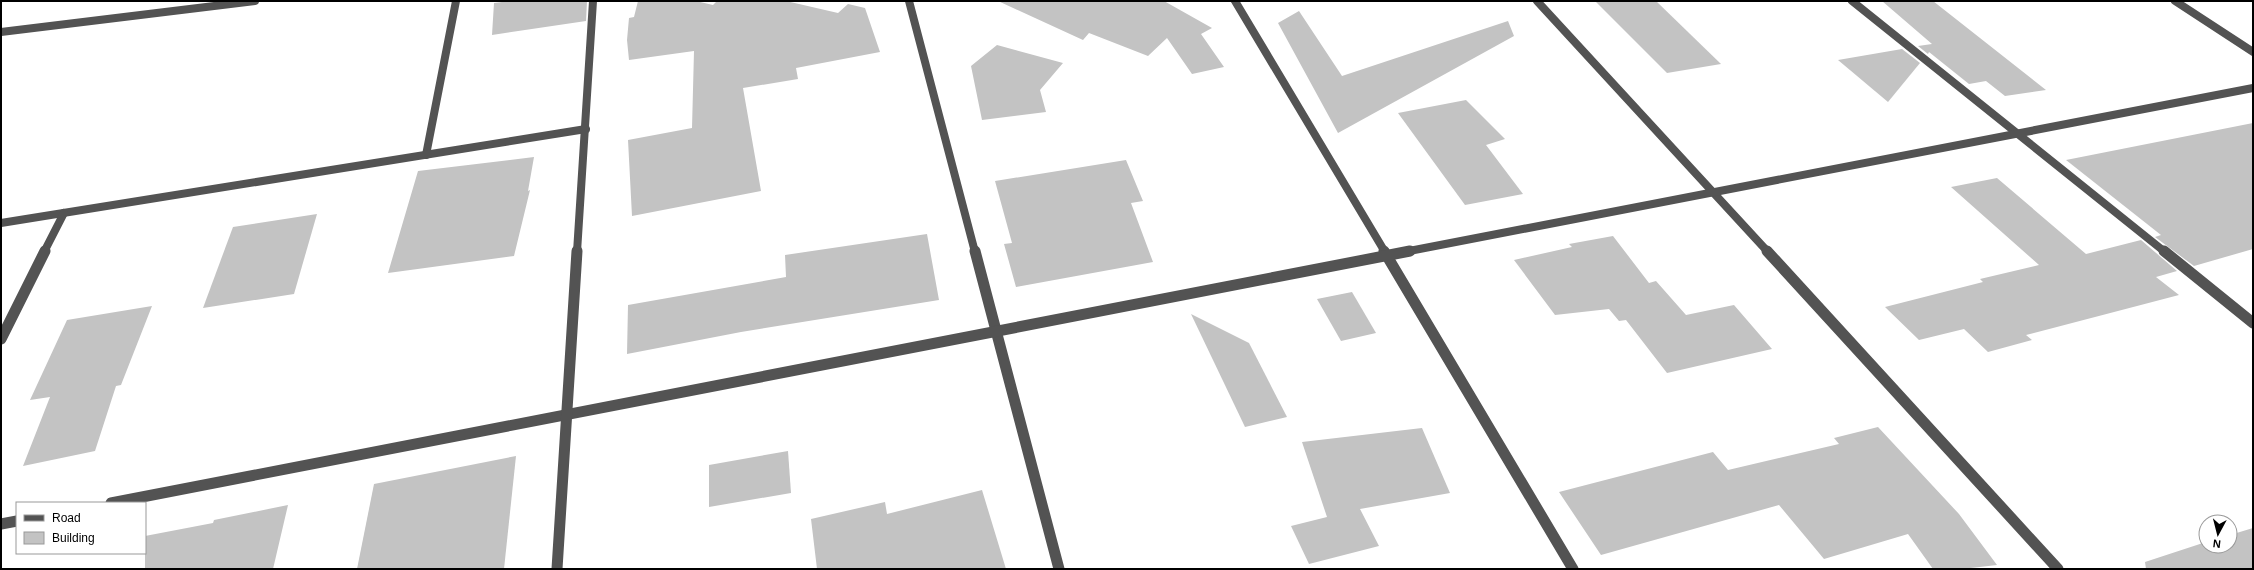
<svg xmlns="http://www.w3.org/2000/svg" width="2254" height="570" font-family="Helvetica,sans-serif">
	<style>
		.building { fill: #c3c3c3 }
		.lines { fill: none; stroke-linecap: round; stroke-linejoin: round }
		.minor-far1 { stroke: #535353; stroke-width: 8 }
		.minor { stroke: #535353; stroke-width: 11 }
	</style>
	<rect width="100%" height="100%" fill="#fff"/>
	<!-- building -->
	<g class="building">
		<path d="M510,1H587L586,21L492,35L494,3Z"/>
		<path d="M638,1H696L713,5L717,1H786L838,13L848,4L865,8L880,52L796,68L798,79L743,88L761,191L632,216L628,140L692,128L694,51L629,60L627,40L629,18L634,17Z"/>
		<path d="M998,1H1164L1212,28L1201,34L1224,67L1192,74L1167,38L1148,56L1089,33L1083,40Z"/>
		<path d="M1595,1H1656L1721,64L1667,73Z"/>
		<path d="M1882,1H1933L2046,90L2005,96L1986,81L1969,84L1929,52L1928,54L1918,46L1932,44Z"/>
		<path d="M1299,11L1342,76L1508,21L1514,36L1338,133L1278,23Z"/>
		<path d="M997,45L1063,63L1040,90L1046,112L982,120L971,66Z"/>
		<path d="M1902,49L1920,63L1888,102L1838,60Z"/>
		<path d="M1466,100L1505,139L1486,145L1523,194L1465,205L1398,113Z"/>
		<path d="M2253,123V249L2194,266L2155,237L2161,235L2066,160Z"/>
		<path d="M534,157L528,191L530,190L514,256L388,273L418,171Z"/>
		<path d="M1126,160L1143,201L1131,203L1153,262L1016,287L1004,244L1012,243L995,181Z"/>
		<path d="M1997,178L2086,254L2141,240L2177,271L2156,277L2179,295L2026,335L2032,340L1988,352L1964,329L1919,340L1885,307L1983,282L1980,279L2039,265L1951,187Z"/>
		<path d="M317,214L294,294L203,308L233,227Z"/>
		<path d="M927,234L939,300L741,332L627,354L628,305L786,277L785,255Z"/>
		<path d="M1613,236L1649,283L1656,281L1686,315L1734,305L1772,349L1667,373L1626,320L1619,321L1609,309L1555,315L1514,260L1572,247L1569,244Z"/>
		<path d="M1352,292L1376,333L1341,341L1317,299Z"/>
		<path d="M152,306L121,385L116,386L95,451L23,466L50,397L30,400L67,320Z"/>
		<path d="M1191,314L1249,343L1287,417L1245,427Z"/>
		<path d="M1878,427L1959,514L1997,565L1962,569H1933L1908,534L1824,559L1779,505L1601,555L1559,492L1713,452L1728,470L1839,444L1834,438Z"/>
		<path d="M1422,428L1450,493L1360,509L1379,546L1309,564L1291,526L1327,517L1302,442Z"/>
		<path d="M788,451L791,493L709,507V465Z"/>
		<path d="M516,456L504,569H357L374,484Z"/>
		<path d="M982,490L1006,569H817L811,519L885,502L887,514Z"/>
		<path d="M288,505L273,569H145V536L213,523L214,520Z"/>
		<path d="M2253,528V569H2146L2145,562L2206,542V546H2230V535Z"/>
	</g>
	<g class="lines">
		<!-- minor-far1 -->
		<g class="minor-far1">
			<path d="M909,1L975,252"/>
			<path d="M1235,1L1385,252"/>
			<path d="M1537,1L1768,252"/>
			<path d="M1852,1L2165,252"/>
			<path d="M2175,1L2253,52"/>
			<path d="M1,32L255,1"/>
			<path d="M426,155L456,1"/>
			<path d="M1,223L586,129"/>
			<path d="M44,252L64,213"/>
			<path d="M577,252L593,1"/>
			<path d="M1404,252L2253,88"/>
		</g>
		<!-- minor -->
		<g class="minor">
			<path d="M975,251L1059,569"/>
			<path d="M1384,251L1573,569"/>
			<path d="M1767,251L2058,569"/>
			<path d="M2164,251L2253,323"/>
			<path d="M1,339L45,251"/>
			<path d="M111,503L1410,251"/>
			<path d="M1,524L17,521"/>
			<path d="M557,569L577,251"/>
		</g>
	</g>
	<!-- border -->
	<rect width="2254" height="570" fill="none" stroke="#000000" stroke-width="4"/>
	<!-- legend -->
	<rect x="16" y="502" width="130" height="52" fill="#ffffff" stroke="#999999"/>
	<rect x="24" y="515" width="20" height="6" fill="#535353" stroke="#999999"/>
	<text x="52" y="522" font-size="12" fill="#000000">Road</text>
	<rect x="24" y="532" width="20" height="12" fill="#c3c3c3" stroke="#999999"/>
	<text x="52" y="542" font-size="12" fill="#000000">Building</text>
	<!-- north arrow -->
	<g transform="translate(2218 534) rotate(187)"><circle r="19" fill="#ffffff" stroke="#999999"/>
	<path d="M0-3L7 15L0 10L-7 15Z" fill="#000000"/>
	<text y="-6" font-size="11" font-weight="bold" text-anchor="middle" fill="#000000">N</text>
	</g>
</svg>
